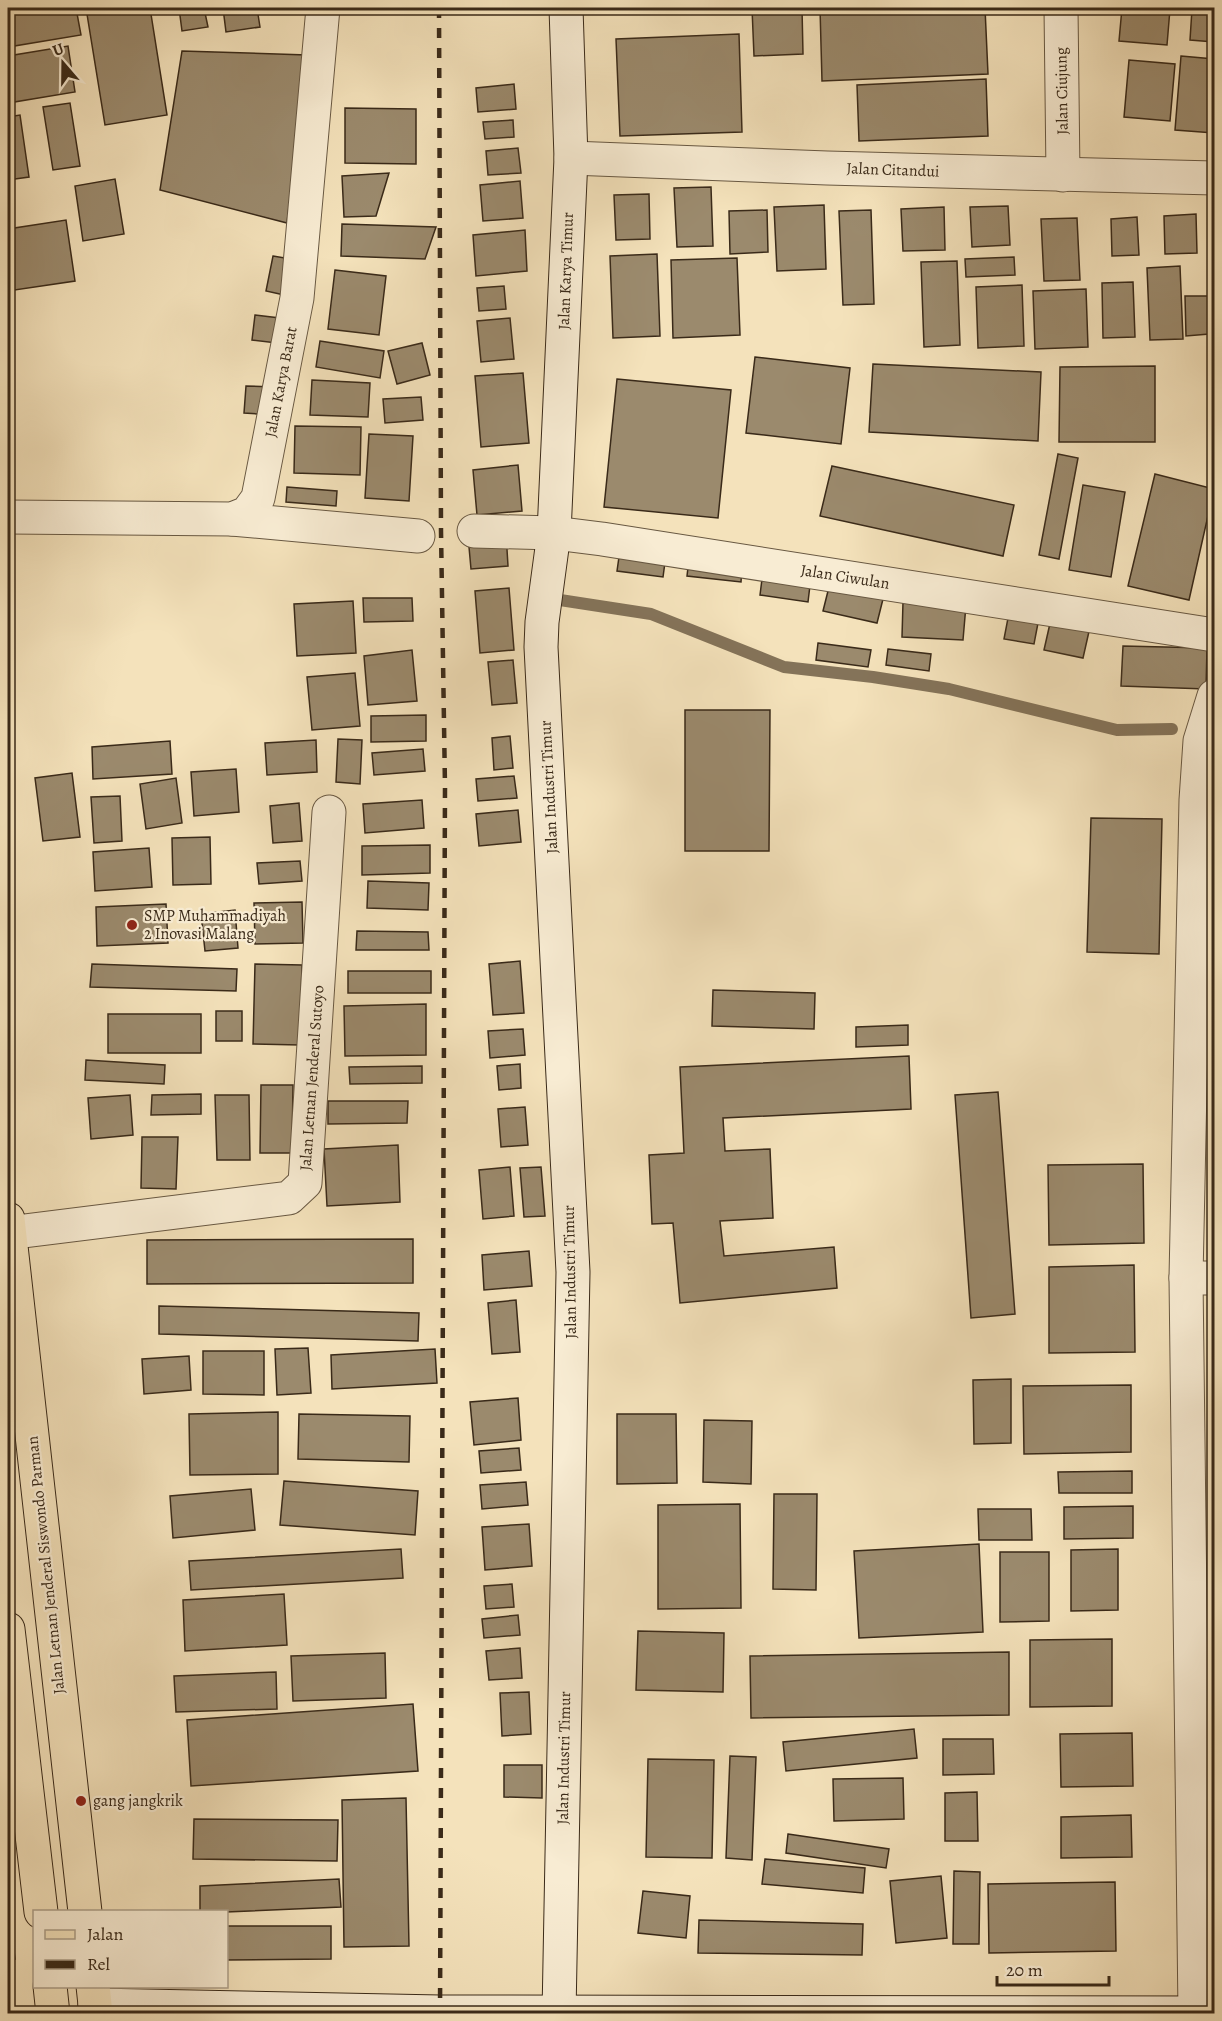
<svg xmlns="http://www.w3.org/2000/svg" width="1222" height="2021" font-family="Alegreya,serif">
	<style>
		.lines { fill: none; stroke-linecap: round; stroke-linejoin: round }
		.stream { stroke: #847359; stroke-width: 12 }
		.building { fill: #9b8a6d; stroke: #3a2a19; stroke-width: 1.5 }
		.street-casing { stroke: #685842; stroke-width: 35 }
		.secondary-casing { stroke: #3a2a19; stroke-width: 35 }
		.primary-casing { stroke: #3a2a19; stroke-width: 35 }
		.street { stroke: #f8ecd3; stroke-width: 33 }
		.secondary { stroke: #f8ecd3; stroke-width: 33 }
		.primary { stroke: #f4e2bb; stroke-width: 33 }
		.rail { stroke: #3a2a19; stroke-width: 4.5; stroke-dasharray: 10 10; stroke-linecap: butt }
		.poi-dot { fill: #8f2418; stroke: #f8ecd3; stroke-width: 2 }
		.labels { text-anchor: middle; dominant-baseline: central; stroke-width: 4.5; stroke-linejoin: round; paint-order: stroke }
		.street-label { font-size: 16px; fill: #3a2a19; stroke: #f8ecd3 }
		.poi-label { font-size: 16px; fill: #3a2a19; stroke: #f8ecd3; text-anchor: start }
	</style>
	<rect width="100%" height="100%" fill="#f4e2bb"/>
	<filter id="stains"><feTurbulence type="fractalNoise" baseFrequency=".00333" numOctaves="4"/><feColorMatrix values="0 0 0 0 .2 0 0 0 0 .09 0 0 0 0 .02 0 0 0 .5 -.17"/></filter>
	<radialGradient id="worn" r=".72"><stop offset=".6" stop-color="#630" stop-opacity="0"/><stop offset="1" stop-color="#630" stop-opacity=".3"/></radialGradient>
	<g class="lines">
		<!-- stream -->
		<path class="stream" d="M560,600L651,614L784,667L873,677L949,689L1117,730L1172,729"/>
	</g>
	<!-- building -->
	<g class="building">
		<path d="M8,8H76L81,35L8,47Z"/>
		<path d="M86,8H150L167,115L105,125Z"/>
		<path d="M179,8H204L208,27L182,31Z"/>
		<path d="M223,8H257L260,27L226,32Z"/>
		<path d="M752,8H802L803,54L754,56Z"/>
		<path d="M820,8H985L988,74L822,81Z"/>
		<path d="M1122,8L1170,9L1167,45L1119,41Z"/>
		<path d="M1192,9L1214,11V42L1190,40Z"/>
		<path d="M739,34L742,132L620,136L616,39Z"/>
		<path d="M68,46L75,92L8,103V56Z"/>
		<path d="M182,51L307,55L287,223L160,190Z"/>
		<path d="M1181,56L1214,59V133L1175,130Z"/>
		<path d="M1129,60L1175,64L1170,121L1124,117Z"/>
		<path d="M986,79L988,136L859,141L857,85Z"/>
		<path d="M514,84L516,109L478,112L476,88Z"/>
		<path d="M70,103L80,166L53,170L43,107Z"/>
		<path d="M345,108L416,109V164L345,163Z"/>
		<path d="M20,115L29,177L8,180V117Z"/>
		<path d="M513,120L514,137L485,139L483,122Z"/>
		<path d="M518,148L521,173L488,175L486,151Z"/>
		<path d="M389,173L376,216L344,217L342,176Z"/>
		<path d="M115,179L124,234L83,241L75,186Z"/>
		<path d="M520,181L523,218L483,221L480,185Z"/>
		<path d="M711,187L713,246L677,247L674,188Z"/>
		<path d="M649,194L650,239L616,240L614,195Z"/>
		<path d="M824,205L826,269L777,271L774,207Z"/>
		<path d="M1008,206L1010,245L972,247L970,207Z"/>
		<path d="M944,207L945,250L903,251L901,209Z"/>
		<path d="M767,210L768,252L730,254L729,211Z"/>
		<path d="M871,210L874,304L843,305L839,211Z"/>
		<path d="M1196,214L1197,253L1165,254L1164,216Z"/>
		<path d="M1137,217L1139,255L1112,256L1111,219Z"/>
		<path d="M1077,218L1080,280L1044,281L1041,219Z"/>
		<path d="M66,220L75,281L8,291V229Z"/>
		<path d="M342,224L436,227L425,259L341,256Z"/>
		<path d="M525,230L527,271L476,276L473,235Z"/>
		<path d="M657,254L660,336L613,338L610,256Z"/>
		<path d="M273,256L297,260L289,296L266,291Z"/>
		<path d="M1014,257L1015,275L966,277L965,259Z"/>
		<path d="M737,258L740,335L673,338L671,260Z"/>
		<path d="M957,261L960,345L924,347L921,262Z"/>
		<path d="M1180,266L1183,339L1150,340L1147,268Z"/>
		<path d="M335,270L386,276L379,335L328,329Z"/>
		<path d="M1133,282L1135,337L1103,338L1102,283Z"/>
		<path d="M1022,285L1024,346L978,348L976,287Z"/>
		<path d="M504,286L506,309L479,311L477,288Z"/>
		<path d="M1086,289L1088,347L1035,349L1033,291Z"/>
		<path d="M1185,296H1208L1209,334L1186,336Z"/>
		<path d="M255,315L288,319L285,344L252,340Z"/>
		<path d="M510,318L514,359L481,362L477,321Z"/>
		<path d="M320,341L384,351L380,378L316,367Z"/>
		<path d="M422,343L430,375L397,384L388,351Z"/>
		<path d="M755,357L850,368L841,444L746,433Z"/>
		<path d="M873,364L1041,372L1038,441L869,432Z"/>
		<path d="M1155,366V442H1059L1060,367Z"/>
		<path d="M523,373L529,443L481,447L475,376Z"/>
		<path d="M617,379L731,390L718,518L604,507Z"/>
		<path d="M312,380L370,383L368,417L310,415Z"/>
		<path d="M246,386L275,387L274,415L244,413Z"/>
		<path d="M421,397L423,420L385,423L383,399Z"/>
		<path d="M295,426L361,427L360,475L294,473Z"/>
		<path d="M369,434L413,436L409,501L365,498Z"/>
		<path d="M1058,454L1078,458L1059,559L1039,555Z"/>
		<path d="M518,465L522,511L477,515L473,470Z"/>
		<path d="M832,466L1014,505L1003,556L820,516Z"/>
		<path d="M1155,474L1214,489L1189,600L1128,586Z"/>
		<path d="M1083,485L1125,492L1111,577L1069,570Z"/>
		<path d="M287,487L337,491L336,506L286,502Z"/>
		<path d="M506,533L508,566L471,569L468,536Z"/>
		<path d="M620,550L666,555L663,577L617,571Z"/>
		<path d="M689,559L742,566L741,582L687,576Z"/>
		<path d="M763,571L811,577L808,602L760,595Z"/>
		<path d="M830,583L884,595L877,623L823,611Z"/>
		<path d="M509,588L514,650L480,653L475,591Z"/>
		<path d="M363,598H412L413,621L364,622Z"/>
		<path d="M353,601L356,653L297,656L294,604Z"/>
		<path d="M903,602L966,605L963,640L902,637Z"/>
		<path d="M1008,618L1038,623L1034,644L1004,639Z"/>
		<path d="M1051,619L1090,627L1083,658L1044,650Z"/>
		<path d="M818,643L871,650L868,667L816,660Z"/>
		<path d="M1123,646L1207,648L1206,689L1121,686Z"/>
		<path d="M888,649L931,654L929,671L886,665Z"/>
		<path d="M412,650L417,701L368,705L364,656Z"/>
		<path d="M513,660L517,703L492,705L488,662Z"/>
		<path d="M355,673L360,726L312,730L307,677Z"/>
		<path d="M685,710H770L769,851H685Z"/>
		<path d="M426,715V741L371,742V716Z"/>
		<path d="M510,736L513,768L494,770L492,738Z"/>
		<path d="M338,739L362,740L360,784L336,782Z"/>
		<path d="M316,740L317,772L267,775L265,743Z"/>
		<path d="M170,741L172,774L93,779L92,747Z"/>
		<path d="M423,749L425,771L374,775L372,753Z"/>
		<path d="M236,769L239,812L194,816L191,772Z"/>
		<path d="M72,773L80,837L43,841L35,778Z"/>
		<path d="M514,776L517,798L478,801L476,779Z"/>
		<path d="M176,778L182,823L146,829L140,784Z"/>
		<path d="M120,796L122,841L94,843L91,797Z"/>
		<path d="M422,800L424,828L365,833L363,804Z"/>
		<path d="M299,803L302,841L273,843L270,806Z"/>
		<path d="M518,810L521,842L479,846L476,814Z"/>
		<path d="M1091,818L1162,819L1159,954L1087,952Z"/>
		<path d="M210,837L211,884L173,885L172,838Z"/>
		<path d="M430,845V873L362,875V846Z"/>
		<path d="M149,848L152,887L95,891L93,852Z"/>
		<path d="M300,861L302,881L259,884L257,863Z"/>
		<path d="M368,881L429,883L428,910L367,908Z"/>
		<path d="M302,902L303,943L255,944L254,903Z"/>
		<path d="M166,904L168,943L97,946L96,907Z"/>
		<path d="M235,910L238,948L205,951L201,914Z"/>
		<path d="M357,931L428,932L429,950H356Z"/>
		<path d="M520,961L524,1013L493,1015L489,964Z"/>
		<path d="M92,964L237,969L236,991L90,987Z"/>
		<path d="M255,964L302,965L300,1045L253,1044Z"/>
		<rect x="348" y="971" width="83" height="22"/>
		<path d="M713,990L815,993L814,1029L712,1026Z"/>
		<path d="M426,1004V1055L345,1056L344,1006Z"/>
		<rect x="216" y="1011" width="26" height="30"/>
		<rect x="108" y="1014" width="93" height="39"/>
		<path d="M908,1025V1045L856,1047V1027Z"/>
		<path d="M523,1029L525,1055L490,1058L488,1031Z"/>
		<path d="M909,1056L911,1109L723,1118L725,1151L770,1149L773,1218L720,1221L724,1256L834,1247L837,1288L680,1303L673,1223L652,1224L649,1155L684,1153L680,1067Z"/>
		<path d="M86,1060L165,1065L164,1084L85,1080Z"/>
		<path d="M520,1064L521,1088L499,1090L497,1066Z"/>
		<path d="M422,1066V1083L350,1084L349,1067Z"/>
		<path d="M261,1085H293L292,1153H260Z"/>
		<path d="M998,1092L1015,1314L971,1318L955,1095Z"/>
		<path d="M201,1094V1114L151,1115L152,1095Z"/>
		<path d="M130,1095L133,1135L91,1139L88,1098Z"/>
		<path d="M215,1095H249L250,1160H217Z"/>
		<path d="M328,1101H408L407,1123L328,1124Z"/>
		<path d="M525,1107L528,1145L501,1147L498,1109Z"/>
		<path d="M142,1137H178L176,1189L141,1188Z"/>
		<path d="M398,1145L400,1202L327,1206L324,1149Z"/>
		<path d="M1143,1164L1144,1243L1049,1245L1048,1165Z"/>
		<path d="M510,1167L514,1216L483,1219L479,1170Z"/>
		<path d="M541,1167L545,1216L524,1217L520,1168Z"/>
		<path d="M413,1239V1283L147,1284V1240Z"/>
		<path d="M529,1251L532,1286L484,1290L482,1255Z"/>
		<path d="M1134,1265L1135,1352L1049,1353V1267Z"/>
		<path d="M516,1300L520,1352L492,1354L488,1303Z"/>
		<path d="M159,1306L419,1313L418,1341L159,1334Z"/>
		<path d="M308,1348L311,1393L277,1395L275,1349Z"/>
		<path d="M435,1349L437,1383L332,1389L331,1355Z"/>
		<path d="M203,1351H264V1395L203,1394Z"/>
		<path d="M189,1356L191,1390L144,1394L142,1359Z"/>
		<path d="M1011,1379V1443L974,1444L973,1380Z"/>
		<path d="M1131,1385V1452L1024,1454L1023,1386Z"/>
		<path d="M518,1398L521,1440L474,1445L470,1402Z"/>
		<path d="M278,1412V1474L190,1475L189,1414Z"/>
		<path d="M299,1414L410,1416L409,1462L298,1459Z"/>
		<path d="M617,1414H676L677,1483L617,1484Z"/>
		<path d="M704,1420L752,1421L751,1484L703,1482Z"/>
		<path d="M519,1448L521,1470L481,1473L479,1451Z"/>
		<path d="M1132,1471V1493H1059L1058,1472Z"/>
		<path d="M284,1481L418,1491L415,1535L280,1525Z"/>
		<path d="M526,1482L528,1505L482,1509L480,1485Z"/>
		<path d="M251,1489L255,1530L173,1538L170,1496Z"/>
		<path d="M774,1494H817L816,1590L773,1589Z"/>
		<path d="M740,1504L741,1608L658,1609V1505Z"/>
		<path d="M1133,1506V1538L1064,1539V1507Z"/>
		<path d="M978,1509H1031L1032,1540H979Z"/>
		<path d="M529,1524L532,1566L485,1570L482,1527Z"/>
		<path d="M979,1544L983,1632L859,1638L854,1551Z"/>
		<path d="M401,1549L403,1578L191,1590L189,1561Z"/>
		<path d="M1118,1549V1610L1071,1611V1550Z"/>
		<path d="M1000,1552H1049V1621L1000,1622Z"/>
		<path d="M512,1584L514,1607L486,1609L484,1586Z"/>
		<path d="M284,1594L287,1645L185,1651L183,1600Z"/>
		<path d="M518,1615L520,1635L484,1638L482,1619Z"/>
		<path d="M638,1631L724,1633L723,1692L636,1690Z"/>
		<path d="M1112,1639V1706L1030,1707V1640Z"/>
		<path d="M520,1648L522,1678L489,1680L486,1651Z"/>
		<path d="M1009,1652V1715L751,1718L750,1656Z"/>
		<path d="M385,1653L386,1698L293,1701L291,1656Z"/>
		<path d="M276,1672L277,1709L176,1712L174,1676Z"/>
		<path d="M529,1692L531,1734L502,1736L500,1693Z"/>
		<path d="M413,1704L418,1771L191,1786L187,1720Z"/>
		<path d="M914,1729L917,1758L786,1771L783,1742Z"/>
		<path d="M1132,1733L1133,1786L1061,1787L1060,1734Z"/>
		<path d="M943,1739H993L994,1774L943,1775Z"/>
		<path d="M730,1756L756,1757L752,1860L726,1858Z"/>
		<path d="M648,1759L714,1760L712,1858L646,1857Z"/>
		<path d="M504,1765H542V1798L504,1797Z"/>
		<path d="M903,1778L904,1819L834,1821L833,1779Z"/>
		<path d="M977,1792L978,1841H945V1793Z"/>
		<path d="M406,1798L409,1946L344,1947L342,1800Z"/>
		<path d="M1131,1815L1132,1857L1061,1858V1817Z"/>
		<path d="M194,1819L338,1820L337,1861L193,1859Z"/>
		<path d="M788,1834L889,1849L886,1868L786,1853Z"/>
		<path d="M765,1859L865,1868L863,1893L762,1884Z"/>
		<path d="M954,1871L980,1872L979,1944H953Z"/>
		<path d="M941,1876L947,1938L896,1943L890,1881Z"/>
		<path d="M339,1879L341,1907L226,1912H200V1886Z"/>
		<path d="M1115,1882L1116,1951L989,1953L988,1884Z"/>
		<path d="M643,1891L690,1896L686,1938L638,1933Z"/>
		<path d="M8,1901L15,1959L8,1960Z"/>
		<path d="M699,1920L863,1924L862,1955L698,1953Z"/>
		<path d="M226,1926H331V1959L226,1960Z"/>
	</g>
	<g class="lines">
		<defs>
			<g id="street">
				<path d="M1061,8L1063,175"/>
				<path d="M571,158L827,168L1214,178"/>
				<path d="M8,517L232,519L247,513L258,498L297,298L323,8"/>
				<path d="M232,519L418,536"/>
				<path d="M474,531L554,533L602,539L1214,635"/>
				<path d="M8,1233L289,1198L305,1183L329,812"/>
				<path d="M1186,1278H1214"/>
				<path d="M1195,2013L1186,1278L1196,800L1200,741L1214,696"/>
			</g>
			<g id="secondary">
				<path d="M95,2005L440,2012L1214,2013"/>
				<path d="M559,2014L573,1272L541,647L542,622L554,533L571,158L566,8"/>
			</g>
			<g id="primary">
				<path d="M8,1219L85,1912"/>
				<path d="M8,1629L41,1912"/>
				<path d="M50,1986L53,2014"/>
				<path d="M93,1986L96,2014"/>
			</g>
		</defs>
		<!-- street casing -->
		<use href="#street" class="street-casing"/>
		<!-- secondary casing -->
		<use href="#secondary" class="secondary-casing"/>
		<!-- primary casing -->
		<use href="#primary" class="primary-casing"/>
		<!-- street -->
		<use href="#street" class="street"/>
		<!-- secondary -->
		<use href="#secondary" class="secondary"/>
		<!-- primary -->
		<use href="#primary" class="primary"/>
		<!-- rail -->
		<path class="rail" d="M439,8L441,531L445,787L440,2014"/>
	</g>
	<!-- markers -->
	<g class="poi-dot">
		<circle cx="132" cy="925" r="6"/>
		<circle cx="81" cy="1801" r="6"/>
	</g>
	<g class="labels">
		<!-- street labels -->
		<g class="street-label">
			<text transform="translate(1062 91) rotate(-91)">Jalan Ciujung</text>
			<text transform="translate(893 170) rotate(2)">Jalan Citandui</text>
			<text transform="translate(566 271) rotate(-88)">Jalan Karya Timur</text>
			<text transform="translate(281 382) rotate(-79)">Jalan Karya Barat</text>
			<text transform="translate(845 577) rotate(9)">Jalan Ciwulan</text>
			<text transform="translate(549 787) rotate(-93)">Jalan Industri Timur</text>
			<text transform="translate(312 1078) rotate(-86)">Jalan Letnan Jenderal Sutoyo</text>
			<text transform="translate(570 1272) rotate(-91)">Jalan Industri Timur</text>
			<text transform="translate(46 1565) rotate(-96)">Jalan Letnan Jenderal Siswondo Parman</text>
			<text transform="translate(564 1758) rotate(-89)">Jalan Industri Timur</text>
		</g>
		<!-- poi labels -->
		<g class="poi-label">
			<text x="144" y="916">SMP Muhammadiyah<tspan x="144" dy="18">2 Inovasi Malang</tspan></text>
			<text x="93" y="1801">gang jangkrik</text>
		</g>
	</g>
	<!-- margin -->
	<rect width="1222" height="2021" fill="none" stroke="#f4e2bb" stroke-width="30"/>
	<rect x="9" y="9" width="1204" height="2003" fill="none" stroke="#3a2a19" stroke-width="3"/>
	<rect x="15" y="15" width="1192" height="1991" fill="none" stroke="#3a2a19" stroke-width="1.5"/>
	<!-- legend -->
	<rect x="33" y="1910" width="195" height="78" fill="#f8ecd3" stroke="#ac9e89" stroke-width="1.5"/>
	<rect x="45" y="1930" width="30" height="9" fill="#f4e2bb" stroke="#ac9e89" stroke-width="1.5"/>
	<text x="87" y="1940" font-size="18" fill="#3a2a19">Jalan</text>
	<rect x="45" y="1960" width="30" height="9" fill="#3a2a19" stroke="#ac9e89" stroke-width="1.5"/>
	<text x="87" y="1970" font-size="18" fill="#3a2a19">Rel</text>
	<!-- north arrow -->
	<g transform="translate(63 63) rotate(340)" stroke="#f8ecd3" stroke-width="4.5" paint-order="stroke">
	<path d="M0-4.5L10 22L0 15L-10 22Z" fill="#3a2a19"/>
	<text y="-9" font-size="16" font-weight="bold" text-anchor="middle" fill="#3a2a19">U</text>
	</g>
	<!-- scale -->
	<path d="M997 1976v9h112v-9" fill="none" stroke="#3a2a19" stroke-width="3"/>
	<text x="1006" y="1976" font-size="18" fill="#3a2a19" stroke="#f8ecd3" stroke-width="4.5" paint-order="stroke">20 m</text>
	<rect width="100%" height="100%" filter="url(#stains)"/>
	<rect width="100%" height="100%" fill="url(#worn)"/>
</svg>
